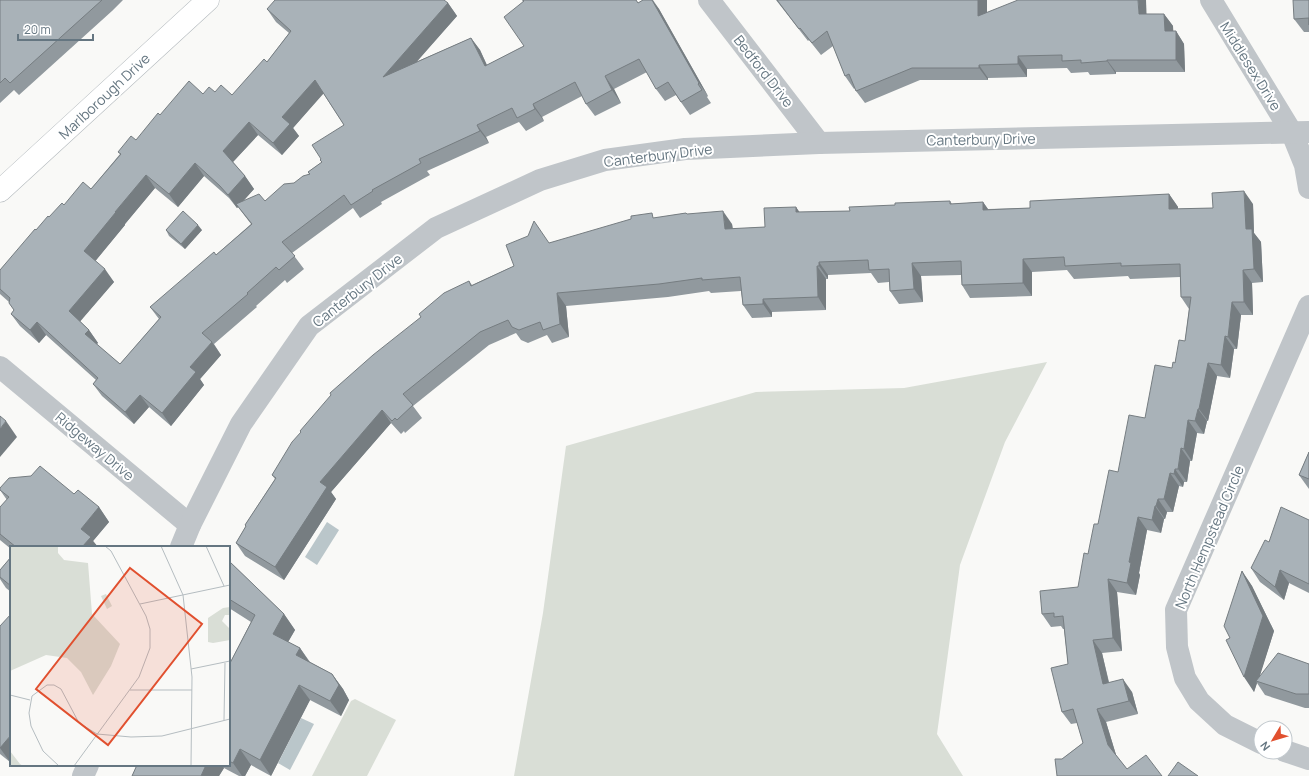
<svg xmlns="http://www.w3.org/2000/svg" width="1309" height="776" font-family="Manrope,sans-serif">
	<style>
		.green { fill: #d9ded6 }
		.water { fill: #bac6ca }
		.lines { fill: none; stroke-linecap: round; stroke-linejoin: round }
		.secondary-casing { stroke: #b3b9bd; stroke-width: 23 }
		.street { stroke: #c0c5c9; stroke-width: 22 }
		.secondary { stroke: #fff; stroke-width: 22 }
		.wall { fill: #91999e; fill-rule: evenodd }
		.shaded-wall { fill: #767d81 }
		.building { fill: #a9b2b8; stroke: #767d81; fill-rule: evenodd }
		.labels { text-anchor: middle; dominant-baseline: central; stroke-width: 4; stroke-linejoin: round; paint-order: stroke }
		.street-label { font-size: 14px; fill: #657681; stroke: #fff }
		.inset-road { fill: none; stroke: #b5bdc1; stroke-width: 1 }
		.view { fill: #e1502f; fill-opacity: 0.15; stroke: #e1502f; stroke-width: 2 }
		.inset-edge { fill: none; stroke: #657681; stroke-width: 2 }
	</style>
	<rect width="100%" height="100%" fill="#f9f9f7"/>
	<!-- green -->
	<g class="green">
		<path d="M1047,362L1005,442L960,565L937,734L963,776H514L543,613L566,446L756,392L904,388Z"/>
		<path d="M355,699L396,720L367,776H312L351,701Z"/>
	</g>
	<!-- water -->
	<g class="water">
		<path d="M327,522L339,530L317,565L305,557Z"/>
		<path d="M301,718L314,724L290,770L278,763Z"/>
	</g>
	<g class="lines">
		<defs>
			<path id="secondary" d="M0,191L208,0"/>
		</defs>
		<!-- secondary casing -->
		<use href="#secondary" class="secondary-casing"/>
		<!-- street -->
		<g class="street">
			<path d="M709,0L819,143"/>
			<path d="M1211,0L1292,133L1305,165L1309,188"/>
			<path d="M0,367L190,525"/>
			<path d="M181,547L190,525L241,424L309,326L436,228L540,180L605,160L685,149L819,143L1309,132"/>
			<path d="M1261,743L1225,725L1199,701L1185,678L1177,647L1176,610L1309,306"/>
			<path d="M1285,751L1309,759"/>
			<path d="M83,776L88,765"/>
		</g>
		<!-- secondary -->
		<use href="#secondary" class="secondary"/>
	</g>
	<!-- wall -->
	<g class="wall">
		<path d="M0,0H123L112,11L19,95L14,90L0,103Z"/>
		<path d="M522,0H636L638,3L643,0H653L659,9L708,96L707,97L711,103L690,115L676,95L665,101L656,89L647,72L614,89L621,103L595,116L586,104L582,96L542,117L544,121L526,131L519,122L486,137L489,143L427,171L430,175L381,202L382,204L360,218L353,208L292,253L304,269L287,283L285,280L256,306L257,307L214,344L221,355L200,379L204,385L171,426L149,407L134,424L102,396L93,384L96,380L46,335L39,343L20,326L11,314L14,310L9,302L0,294V270L36,230L49,217L64,205L91,189L120,154L118,152L136,140L160,115L203,94L215,92L232,95L267,62L289,33L276,22L267,9L448,3L457,16L416,62L471,38L480,50L487,65L524,46L523,2ZM323,93L344,125L321,159L322,162L308,172L309,174L265,201H243L254,189L245,176L233,162L258,135L282,155L299,136L293,128ZM204,176L229,198L237,208L238,207L251,224L216,255L150,307L159,319L120,364L96,344L98,343L89,330L80,321L114,282L95,261L125,225V224L155,188L178,207Z"/>
		<path d="M776,0H987V13L1164,14L1173,26V31H1176L1184,44L1185,72H1116V74L1090,75L1088,72L1071,73L1067,68L1027,69V77L988,78V80H920L865,103L856,91L855,88L854,89L845,76L833,46L821,55L809,40L808,41Z"/>
		<path d="M1309,0V32H1304L1294,19Z"/>
		<path d="M1169,194L1178,207V209L1213,208L1253,204L1254,233L1261,242L1263,282L1252,283L1253,315H1241L1237,349H1234L1230,378L1217,376L1208,421H1207L1204,434L1197,433L1192,461H1190L1187,482H1184L1183,487L1179,486L1173,512H1167L1165,519H1164L1161,533L1147,530L1139,573L1140,575L1136,595L1117,592L1122,651L1102,653L1109,682L1132,692L1138,714L1106,722L1116,755L1127,769L1162,776L1062,759L1083,743L1077,723L1071,724L1062,712L1068,664L1064,629H1063L1061,626L1051,627L1042,614L1078,587L1098,524L1118,472L1145,418L1175,363L1185,341L1189,309L1181,297L1180,277L1130,279L1128,276L1074,279L1067,270L1032,272V296L970,298L962,285L961,275L921,276L923,302L899,304L890,291L889,282L878,283L871,273L828,275V279H826V310L772,312V317L752,318L743,305L741,291L711,293L709,291L668,297L566,306L569,337L552,343L547,335L528,343L521,340L516,333L489,345L413,406L422,418L405,433L404,431L401,434L391,423L331,492L336,499L284,580L245,556L236,543L246,526L245,525L275,479L272,475L301,433L300,431L469,281L472,285L514,266L549,243L655,218L686,213L687,214L732,224L733,229L765,227L796,207L799,212L850,211L895,205L950,201L952,204L983,202L988,209L1030,208Z"/>
		<path d="M166,230H202L185,249L169,236Z"/>
		<path d="M1309,452V489L1299,475Z"/>
		<path d="M0,488L74,494L99,507L109,522L93,541L98,547H11V549L0,540V507L7,500L0,490Z"/>
		<path d="M1309,520V593L1289,583L1284,600L1260,582L1251,568L1269,542Z"/>
		<path d="M11,557V592L6,588L0,579V570Z"/>
		<path d="M229,561L284,614L295,630L288,642L300,648L310,662L332,674L343,689L349,700L341,716L310,700L271,776L251,765L245,776H239L224,768L219,776H132L137,765H229V665L251,622L229,608Z"/>
		<path d="M1242,571L1252,586L1274,631L1259,677L1309,664V708H1305L1265,695L1257,683L1254,692L1230,638Z"/>
		<path d="M0,626L10,762L0,754Z"/>
	</g>
	<!-- shaded-wall -->
	<g class="shaded-wall">
		<path d="M652,0L659,9L708,96L699,83Z"/>
		<path d="M978,0H987V29L978,16Z"/>
		<path d="M1138,0H1146L1147,26L1139,14Z"/>
		<path d="M448,3L457,16L392,90L383,77Z"/>
		<path d="M1164,14L1173,26L1174,44L1165,31Z"/>
		<path d="M1176,31L1184,44L1185,72L1176,60Z"/>
		<path d="M471,38L480,50L493,79L485,66Z"/>
		<path d="M1018,56L1027,69V77L1018,64Z"/>
		<path d="M1107,60L1116,72V74L1107,61Z"/>
		<path d="M979,65L988,78V80L979,68Z"/>
		<path d="M605,76L614,89L621,103L612,90Z"/>
		<path d="M315,80L324,93L293,128L299,136L282,155L273,143L282,117Z"/>
		<path d="M533,104L542,117L544,121L535,109Z"/>
		<path d="M249,122L258,135L232,163L223,151Z"/>
		<path d="M477,125L486,137L489,143L480,131Z"/>
		<path d="M195,163L204,176L178,207L169,194Z"/>
		<path d="M146,175L155,188L125,224V225L93,264L84,251L115,212Z"/>
		<path d="M245,176L254,189L238,207L236,204L238,207L237,208L228,195Z"/>
		<path d="M1244,191L1253,204L1254,233L1261,242L1263,282L1254,269L1246,229Z"/>
		<path d="M1169,194L1178,207V222L1169,209Z"/>
		<path d="M983,202L992,215L983,210Z"/>
		<path d="M796,207L805,220L796,212Z"/>
		<path d="M723,211L732,224L734,242L725,229Z"/>
		<path d="M198,225L202,230L185,249L181,244Z"/>
		<path d="M1023,259L1032,272V296L1023,283Z"/>
		<path d="M819,262L828,275V279L819,266Z"/>
		<path d="M912,263L921,276L923,302L914,289Z"/>
		<path d="M817,266L826,279V310L818,297Z"/>
		<path d="M105,269L114,282L78,324L69,311Z"/>
		<path d="M1243,270L1252,283L1253,315L1244,302Z"/>
		<path d="M557,293L566,306L569,337L560,324Z"/>
		<path d="M763,299L772,312V317L763,304Z"/>
		<path d="M1232,302L1241,315L1237,349L1228,337Z"/>
		<path d="M37,322L46,335L39,343L30,330Z"/>
		<path d="M89,330L98,343L94,347L85,334Z"/>
		<path d="M1225,336L1234,349L1230,378L1221,365Z"/>
		<path d="M212,342L221,355L200,379L204,385L171,426L162,413L190,367Z"/>
		<path d="M1208,363L1217,376L1208,421L1199,409Z"/>
		<path d="M140,395L149,407L134,424L125,412Z"/>
		<path d="M1198,409L1207,421L1204,434L1195,421Z"/>
		<path d="M382,410L391,423L331,492L336,499L284,580L275,567L320,482Z"/>
		<path d="M1188,420L1197,433L1192,461L1184,449Z"/>
		<path d="M6,421L17,437L0,457V429Z"/>
		<path d="M1181,448L1190,461L1187,482L1178,469Z"/>
		<path d="M1175,469L1184,482L1183,487L1174,474Z"/>
		<path d="M1170,473L1179,486L1173,512L1164,499Z"/>
		<path d="M1158,499L1167,512L1165,519L1156,506Z"/>
		<path d="M1155,506L1164,519L1161,533L1152,520Z"/>
		<path d="M99,507L109,522L93,541L98,547H82L81,529Z"/>
		<path d="M1138,517L1147,530L1139,573L1140,575L1136,595L1127,583L1129,562Z"/>
		<path d="M1280,570L1289,583L1284,600L1275,587Z"/>
		<path d="M1242,571L1252,586L1274,631L1258,682L1256,681L1257,683L1254,692L1244,677Z"/>
		<path d="M1108,579L1117,592L1122,651L1113,638Z"/>
		<path d="M284,614L295,630L284,649L273,634Z"/>
		<path d="M1093,640L1102,653L1112,697L1103,684Z"/>
		<path d="M300,648L310,663L296,655Z"/>
		<path d="M332,674L343,689L349,700L341,716L330,701Z"/>
		<path d="M1123,679L1132,692L1138,714L1129,701Z"/>
		<path d="M299,685L310,700L271,776L260,760Z"/>
		<path d="M1097,709L1106,722L1117,758L1108,745Z"/>
		<path d="M11,735V761L10,762L0,748Z"/>
		<path d="M240,749L251,765L245,776H242L233,763Z"/>
		<path d="M206,765H221L224,768L219,776H201Z"/>
	</g>
	<!-- building -->
	<g class="building">
		<path d="M0,0H102L10,83L5,78L0,83Z"/>
		<path d="M275,0H444L448,3L383,77L471,38L485,66L524,46L504,17L524,1L523,0H636L638,3L643,0H652L699,83L698,84L702,90L681,102L668,82L656,89L639,59L605,76L612,90L586,104L575,82L533,104L535,109L517,118L512,108L477,125L480,131L419,159L421,163L372,190L373,191L351,205L344,195L282,242L295,256L279,270L276,267L247,293L248,294L202,333L212,342L190,367L196,372L162,413L140,395L125,412L93,384L98,378L37,322L30,330L11,314L14,310L9,303L10,298L0,289V270L35,229L36,230L48,216L49,217L62,203L64,205L83,182L91,189L121,154L118,152L131,136L136,140L158,113L160,115L189,81L203,94L209,87L215,92L221,85L232,95L264,59L267,62L291,31L267,9ZM315,80L344,125L312,145L321,159L320,160L322,162L308,172L310,174L303,176L294,183L284,184L265,201L259,194L236,204L252,224L216,255L214,252L150,307L161,317L120,364L85,334L89,330L69,311L105,269L84,251L116,212H115L146,175L169,194L195,163L220,186L228,195L245,176L223,151L249,122L273,143L290,124L282,117Z"/>
		<path d="M777,0H978V16L1018,0H1138L1139,14H1164L1165,31H1176V60H1107V61L1081,63V60L1062,61V55L1018,56V64L979,65V68H912L856,91L849,74L845,76L827,31L812,43L800,28L799,29Z"/>
		<path d="M1293,0H1309V25V18L1294,19Z"/>
		<path d="M1244,191L1246,229H1252L1254,269L1243,270L1244,302H1232L1228,337L1225,336L1221,365L1208,363L1199,409H1198L1195,421L1188,420L1184,449L1181,448L1178,469H1175L1174,474L1170,473L1164,499H1158L1156,506H1155L1152,520L1138,517L1129,562L1131,563L1127,583L1108,579L1113,638L1093,640L1103,684L1123,679L1129,701L1097,709L1108,745L1127,769L1146,755L1162,776H1057L1055,759H1062L1083,743L1073,709L1062,712L1051,668L1068,664L1063,616L1054,617V613L1042,614L1040,591L1078,587L1084,553L1088,554L1094,524H1098L1109,470L1118,472L1129,415L1145,418L1155,365L1172,368L1173,362L1175,363L1179,340L1185,341L1191,297H1181L1180,264L1121,266V263L1065,266L1064,257L1023,259V283L962,285L961,261L912,263L914,289L890,291L889,269L869,270L868,260L819,262V266H817L818,297L763,299V304L743,305L740,277L702,280V278L659,284L557,293L560,324L543,330L540,322L519,330L512,327L508,320L480,332L403,394L413,405L397,420L395,418L392,421L382,410L320,482L327,487L275,567L236,543L246,526L245,525L276,478L272,475L292,442L301,432L300,431L331,395L330,393L373,355L421,317L419,314L444,293L469,281L471,286L514,266L506,245L528,236L534,221L549,243L631,219V216L652,213L653,218L686,213L687,214L723,211L725,229L765,227L764,208L796,207V212L850,211L849,207L895,205V203L950,201V204L983,202V210L1030,208V201L1169,194V209L1213,208L1212,193Z"/>
		<path d="M183,211L198,225L181,244L166,230Z"/>
		<path d="M0,416L6,421L0,429Z"/>
		<path d="M1309,452V479L1299,475Z"/>
		<path d="M40,466L74,494L78,490L99,507L81,529L91,537L82,547H16L0,534V507L9,497L0,490V488L9,478L31,476Z"/>
		<path d="M1281,507L1309,520V584L1280,570L1275,587L1251,568L1265,540L1269,542Z"/>
		<path d="M11,557V586L0,577V570Z"/>
		<path d="M229,561L284,614L273,634L300,648L296,655L332,674L339,685L330,701L299,685L260,760L240,749L233,763L229,761V665L255,615L229,599Z"/>
		<path d="M1242,571L1263,616L1244,677L1226,640L1230,638L1224,626Z"/>
		<path d="M11,614V726H10L11,727V735L0,748V626Z"/>
		<path d="M1278,653L1309,664V694H1296L1256,681Z"/>
		<path d="M1178,762L1198,776H1168Z"/>
		<path d="M137,765H206L201,776H132Z"/>
	</g>
	<g class="labels">
		<!-- street labels -->
		<g class="street-label">
			<text transform="translate(1251 66) rotate(58)">Middlesex Drive</text>
			<text transform="translate(764 71) rotate(52)">Bedford Drive</text>
			<text transform="translate(104 96) rotate(-43)">Marlborough Drive</text>
			<text transform="translate(981 139) rotate(-1)">Canterbury Drive</text>
			<text transform="translate(658 155) rotate(-7)">Canterbury Drive</text>
			<text transform="translate(357 290) rotate(-38)">Canterbury Drive</text>
			<text transform="translate(95 446) rotate(40)">Ridgeway Drive</text>
			<text transform="translate(1209 537) rotate(-67)">North Hempstead Circle</text>
		</g>
	</g>
	<!-- overview -->
	<g transform="translate(10 546)">
		<rect width="220" height="220" fill="#f9f9f7"/>
		<path d="M0,0H48V7L54,14L78,17L82,68L110,98L101,120L83,149L71,126L57,112L36,109L0,125ZM96,48L102,60L97,63L91,50ZM220,61V69H215L212,75L220,83V94L203,97L198,96V72L213,62ZM0,205L10,218L13,220H0Z" fill="#d9ded6"/>
		<path class="inset-road" d="M151,0L173,49L182,131L181,220M196,0L214,40M130,58L220,39M181,123L220,115M120,144H182M0,149L20,154M214,174L215,117M49,220L33,205L21,180L19,167L22,150L37,139H44L51,143L69,177L87,188L121,191L152,190L220,173M64,220L129,131L140,102V83L136,70L101,5L95,0"/>
		<path class="view" d="M120,22L192,78L98,199L26,143Z"/>
		<rect width="220" height="220" class="inset-edge"/>
	</g>
	<!-- north arrow -->
	<g transform="translate(1273 740) rotate(232)"><circle r="19" fill="#ffffff" stroke="#c1c8cd"/>
	<path d="M0-3L7 15L0 10L-7 15Z" fill="#e1502f"/>
	<text y="-6" font-size="11" font-weight="bold" text-anchor="middle" fill="#657681">N</text>
	</g>
	<!-- scale -->
	<path d="M18 34v6h75v-6" fill="none" stroke="#657681" stroke-width="2"/>
	<text x="24" y="34" font-size="12" fill="#657681" stroke="#ffffff" stroke-width="3" paint-order="stroke">20 m</text>
</svg>
